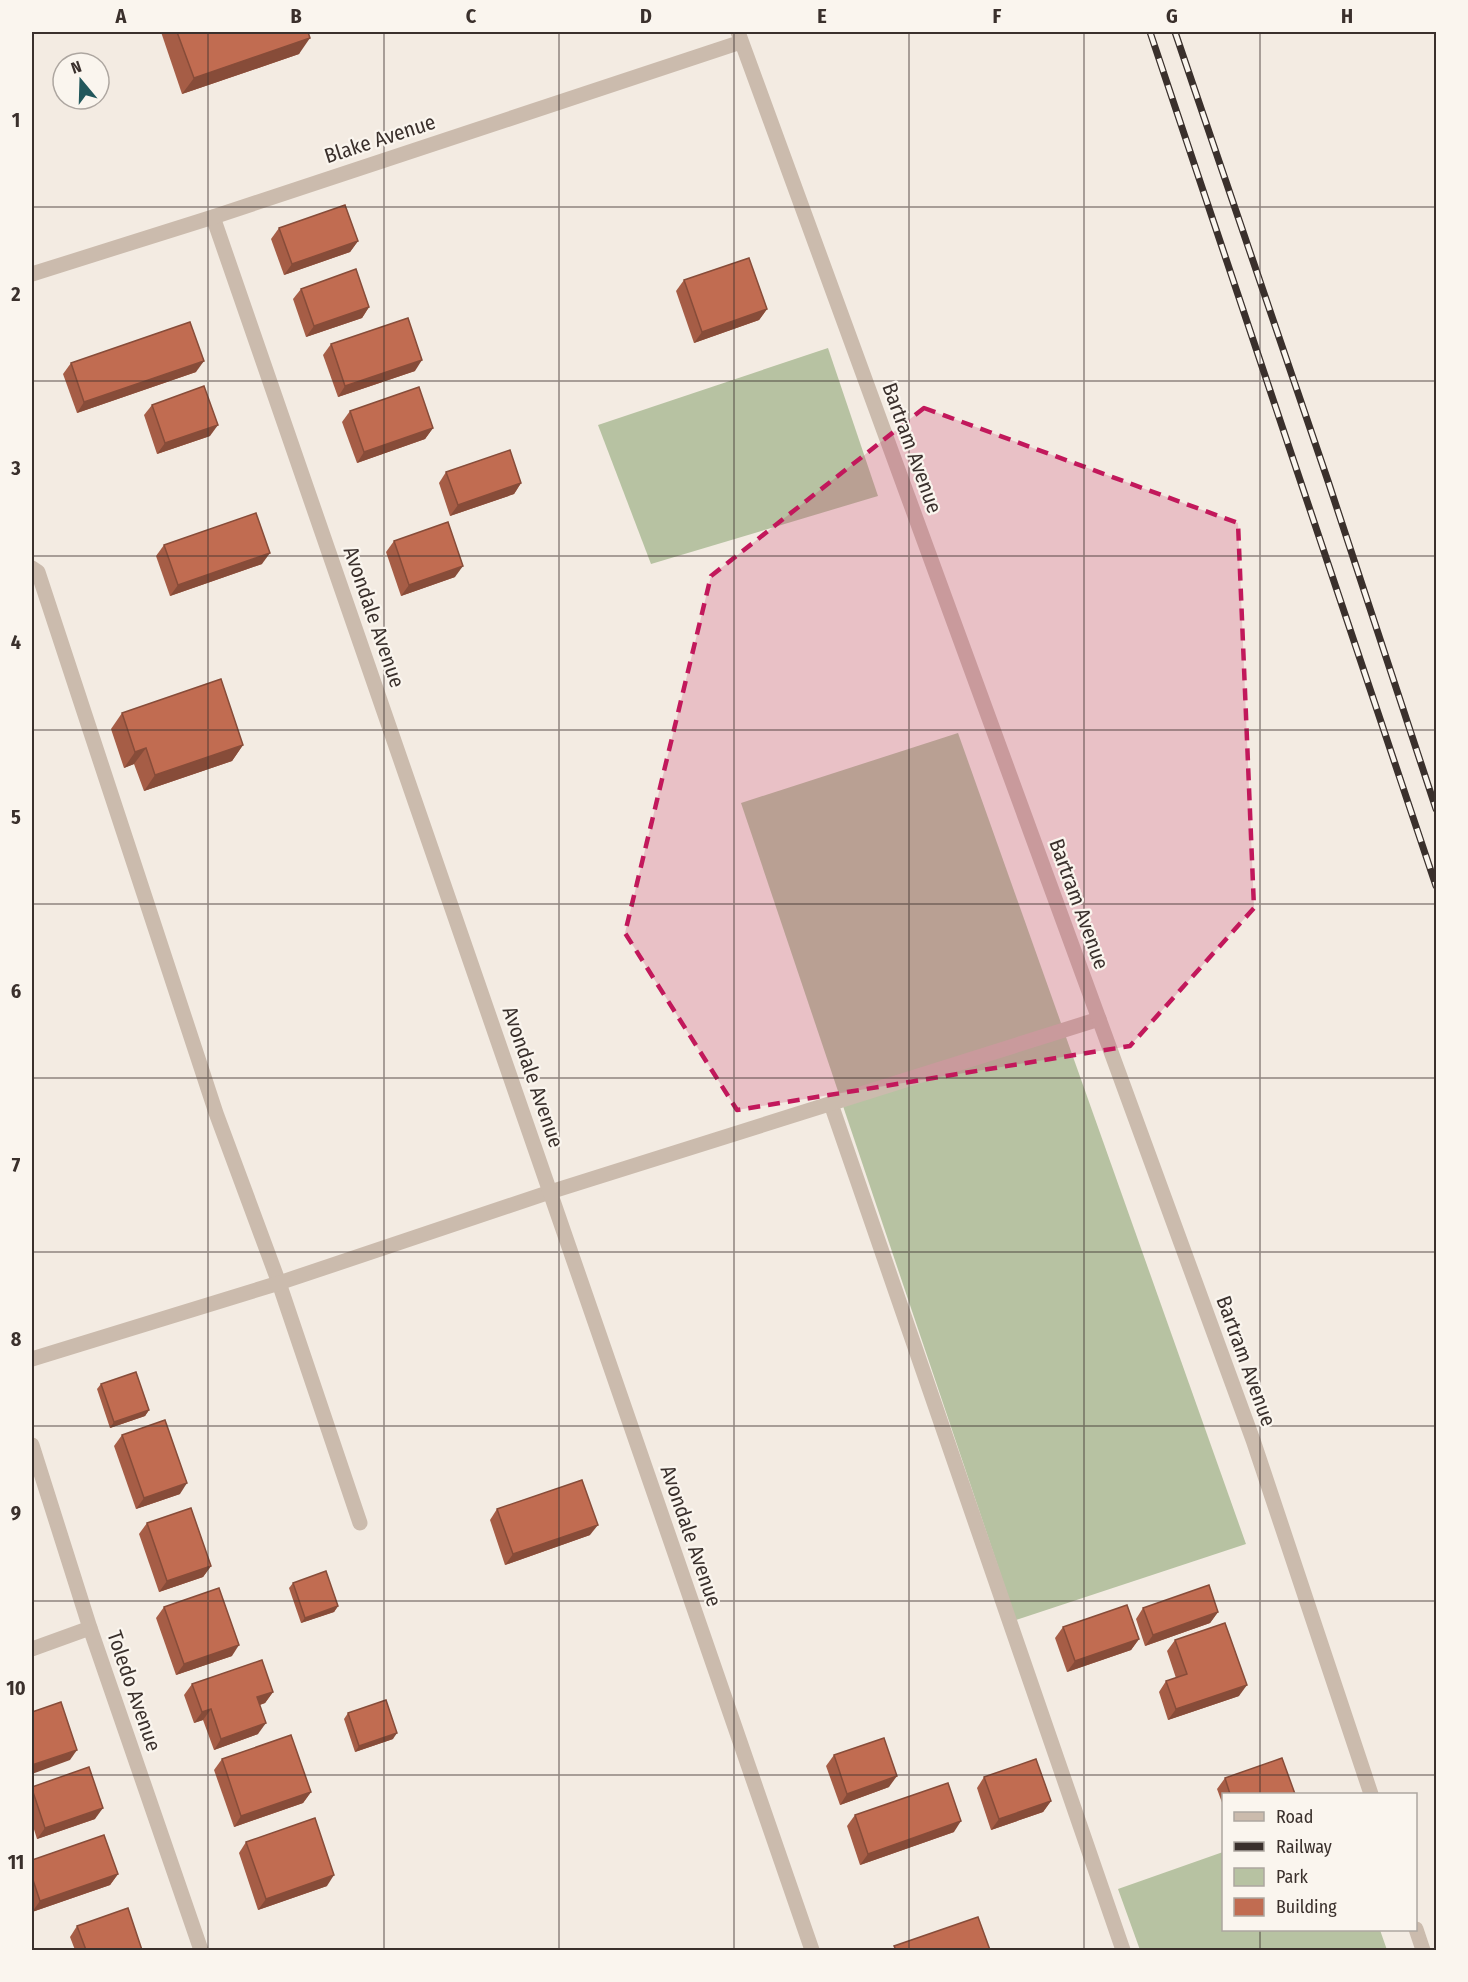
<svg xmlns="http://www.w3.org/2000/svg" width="1468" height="1982" font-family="'Fira Sans Condensed',sans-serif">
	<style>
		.green { fill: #b7c2a2 }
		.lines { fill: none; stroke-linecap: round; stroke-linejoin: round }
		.lane { stroke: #cbbbad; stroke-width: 15 }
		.street { stroke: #cbbbad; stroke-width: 15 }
		.rail-casing { stroke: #3a302c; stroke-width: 7 }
		.rail { stroke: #faf5ee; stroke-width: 4.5; stroke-dasharray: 14; stroke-linecap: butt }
		.wall { fill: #a65d46 }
		.shaded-wall { fill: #874c39 }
		.building { fill: #c16c51; stroke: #874c39; stroke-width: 1.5 }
		.marked { fill: #c2185b; fill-opacity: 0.2; stroke: #c2185b; stroke-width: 4.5; stroke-dasharray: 12 8; stroke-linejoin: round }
		.grid { fill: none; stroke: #3a302c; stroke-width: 1.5; stroke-opacity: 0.55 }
		.labels { text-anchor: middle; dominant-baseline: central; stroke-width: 4.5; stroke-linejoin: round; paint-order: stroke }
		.street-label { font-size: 21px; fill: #3a302c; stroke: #faf5ee }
		.neatline { fill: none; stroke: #3a302c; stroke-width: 2 }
		.grid-label { font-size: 20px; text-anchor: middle; font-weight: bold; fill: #3a302c }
	</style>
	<rect width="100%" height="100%" fill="#f3ebe2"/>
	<!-- green -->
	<g class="green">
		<path d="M828,348L878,496L651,564L598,425Z"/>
		<path d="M958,733L1246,1544L1016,1620L741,803Z"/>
		<path d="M1223,1852L1224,1930H1380L1387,1950H1140L1118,1889Z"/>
	</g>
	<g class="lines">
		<!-- lane -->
		<g class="lane">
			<path d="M32,568L38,572L216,1113L279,1283L360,1523"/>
			<path d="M831,1104L1123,1950"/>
			<path d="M32,1359L279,1283L550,1192L1099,1019"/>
		</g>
		<!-- street -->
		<g class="street">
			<path d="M738,32L1253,1440L1371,1794"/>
			<path d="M213,217L812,1950"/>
			<path d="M32,274L213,217L741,42"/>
			<path d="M32,1445L90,1628L201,1950"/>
			<path d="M32,1649L90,1628"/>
			<path d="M1416,1929L1423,1950"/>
		</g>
		<defs>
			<g id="rail">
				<path d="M1150,32L1436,886"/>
				<path d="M1175,32L1328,481L1436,809"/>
			</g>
		</defs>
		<!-- rail casing -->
		<use href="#rail" class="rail-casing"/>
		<!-- rail -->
		<use href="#rail" class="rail"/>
	</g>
	<!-- wall -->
	<g class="wall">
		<path d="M161,32H308L299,54L182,94Z"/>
		<path d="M279,228L358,241L350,252L284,275L271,239Z"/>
		<path d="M684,280L767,309L759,320L694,343L676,291Z"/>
		<path d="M301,289L369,307L362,318L306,337L293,299Z"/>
		<path d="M331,344L415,371L338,397L323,355Z"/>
		<path d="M71,363L196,372L77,413L63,374Z"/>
		<path d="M152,405L210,436L157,454L144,415Z"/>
		<path d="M350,411L433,428L425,439L357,463L342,422Z"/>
		<path d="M446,472L521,483L514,494L450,516L439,483Z"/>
		<path d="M394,541L455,577L401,596L386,552Z"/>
		<path d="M164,545L262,564L170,596L156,556Z"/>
		<path d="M122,713L243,745L232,761L144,791L134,764L124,768L111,729Z"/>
		<path d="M101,1384L149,1410L145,1416L110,1428L97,1389Z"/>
		<path d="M122,1435L180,1494L136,1509L114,1446Z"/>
		<path d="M497,1509L590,1535L505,1565L490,1520Z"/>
		<path d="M147,1523L211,1566L203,1577L159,1592L139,1534Z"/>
		<path d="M293,1583L338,1606L334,1612L301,1623L289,1588Z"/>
		<path d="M164,1607L232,1656L176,1675L156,1618Z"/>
		<path d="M1143,1608L1218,1612L1210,1623L1145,1646L1136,1619Z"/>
		<path d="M1063,1627L1139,1639L1131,1650L1067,1672L1055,1638Z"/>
		<path d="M1175,1640L1239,1696L1168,1720L1159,1692L1166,1681L1176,1678L1167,1651Z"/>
		<path d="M192,1684L273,1692L265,1703L260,1705L258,1734L214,1750L203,1720L194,1723L184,1695Z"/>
		<path d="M348,1713L393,1739L355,1752L344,1719Z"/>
		<path d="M834,1755L889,1787L840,1805L826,1766Z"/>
		<path d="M222,1759L311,1792L303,1803L234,1827L214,1770Z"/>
		<path d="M984,1777L1051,1801L1043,1812L991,1830L977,1788Z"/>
		<path d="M1225,1778L1295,1794H1224V1808L1217,1789Z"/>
		<path d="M32,1787L95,1819L37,1839L32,1823Z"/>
		<path d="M855,1815L954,1832L860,1865L847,1826Z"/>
		<path d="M246,1842L327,1886L258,1910L239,1853Z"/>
		<path d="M32,1860L118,1874L110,1885L32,1912Z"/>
		<path d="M77,1926L142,1950H75L70,1937Z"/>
	</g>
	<!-- shaded-wall -->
	<g class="shaded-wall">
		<path d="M310,38L299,54L182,94L194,78Z"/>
		<path d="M358,241L350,252L284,275L292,264Z"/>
		<path d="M369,307L362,318L306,337L314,326Z"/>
		<path d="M767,309L759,320L694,343L702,332Z"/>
		<path d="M422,360L415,371L338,397L345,386Z"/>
		<path d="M204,361L196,372L77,413L84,402Z"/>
		<path d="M218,425L210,436L157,454L165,443Z"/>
		<path d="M433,428L425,439L357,463L364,452Z"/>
		<path d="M521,483L514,494L450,516L458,505Z"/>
		<path d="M270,553L262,564L170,596L178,585Z"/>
		<path d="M463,566L455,577L401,596L409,585Z"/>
		<path d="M243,745L232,761L144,791L155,775Z"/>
		<path d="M146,748L134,764L124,768L135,752Z"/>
		<path d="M149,1410L145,1416L110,1428L114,1422Z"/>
		<path d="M187,1483L180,1494L136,1509L144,1498Z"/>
		<path d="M598,1525L590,1535L505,1565L513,1554Z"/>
		<path d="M211,1566L203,1577L159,1592L167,1581Z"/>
		<path d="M338,1606L334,1612L301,1623L305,1618Z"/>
		<path d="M1218,1612L1210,1623L1145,1646L1153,1635Z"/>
		<path d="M1139,1639L1131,1650L1067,1672L1075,1661Z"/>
		<path d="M239,1645L232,1656L176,1675L184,1664Z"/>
		<path d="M1247,1685L1239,1696L1168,1720L1176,1709Z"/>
		<path d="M273,1692L265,1703L249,1708L257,1697Z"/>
		<path d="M211,1709L203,1720L194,1723L202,1712Z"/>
		<path d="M266,1723L258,1734L214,1750L221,1739Z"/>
		<path d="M397,1733L393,1739L355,1752L359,1746Z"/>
		<path d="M77,1750L70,1760L32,1774V1765Z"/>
		<path d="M897,1776L889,1787L840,1805L847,1794Z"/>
		<path d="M311,1792L303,1803L234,1827L241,1816Z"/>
		<path d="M1051,1801L1043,1812L991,1830L999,1819Z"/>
		<path d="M103,1808L95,1819L37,1839L45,1828Z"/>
		<path d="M961,1821L954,1832L860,1865L868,1854Z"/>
		<path d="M118,1874L110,1885L32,1912L40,1901Z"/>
		<path d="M334,1875L327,1886L258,1910L266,1899Z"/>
	</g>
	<!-- building -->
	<g class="building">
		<path d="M177,32H308L310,38L194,78Z"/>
		<path d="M345,205L358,241L292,264L279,228Z"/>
		<path d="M749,258L767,309L702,332L684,280Z"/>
		<path d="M356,269L369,307L314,326L301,289Z"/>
		<path d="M408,318L422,360L345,386L331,344Z"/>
		<path d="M190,322L204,361L84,402L71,363Z"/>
		<path d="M204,386L218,425L165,443L152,405Z"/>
		<path d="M419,387L433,428L364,452L350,411Z"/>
		<path d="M510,450L521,483L458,505L446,472Z"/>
		<path d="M256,513L270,553L178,585L164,545Z"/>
		<path d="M448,522L463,566L409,585L394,541Z"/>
		<path d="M221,679L243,745L155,775L146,748L135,752L122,713Z"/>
		<path d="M136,1372L149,1410L114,1422L101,1384Z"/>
		<path d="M165,1420L187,1483L144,1498L122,1435Z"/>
		<path d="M582,1480L598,1525L513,1554L497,1509Z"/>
		<path d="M191,1508L211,1566L167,1581L147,1523Z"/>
		<path d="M326,1571L338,1606L305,1618L293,1583Z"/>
		<path d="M1209,1585L1218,1612L1153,1635L1143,1608Z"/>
		<path d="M219,1588L239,1645L184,1664L164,1607Z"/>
		<path d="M1127,1605L1139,1639L1075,1661L1063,1627Z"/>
		<path d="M1225,1623L1247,1685L1176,1709L1166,1681L1187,1674L1175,1640Z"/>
		<path d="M262,1660L273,1692L257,1697L266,1723L221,1739L211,1709L202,1712L192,1684Z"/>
		<path d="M386,1700L397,1733L359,1746L348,1713Z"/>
		<path d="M61,1702L77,1750L32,1765V1712Z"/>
		<path d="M291,1735L311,1792L241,1816L222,1759Z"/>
		<path d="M884,1738L897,1776L847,1794L834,1755Z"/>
		<path d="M1282,1758L1295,1794H1230L1225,1778Z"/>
		<path d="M1036,1759L1051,1801L999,1819L984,1777Z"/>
		<path d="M89,1767L103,1808L45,1828L32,1789V1787Z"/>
		<path d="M948,1783L961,1821L868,1854L855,1815Z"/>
		<path d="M315,1818L334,1875L266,1899L246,1842Z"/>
		<path d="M104,1835L118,1874L40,1901L32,1877V1860Z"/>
		<path d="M128,1908L142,1950H86L77,1926Z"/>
		<path d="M978,1917L990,1950H896L894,1946Z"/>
	</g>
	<!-- marked area -->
	<path class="marked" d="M924,408L1238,523L1254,908L1130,1046L737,1110L625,933L711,576Z"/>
	<!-- grid -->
	<path class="grid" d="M208,32V1950M384,32V1950M559,32V1950M734,32V1950M909,32V1950M1084,32V1950M1260,32V1794M32,207H1436M32,381H1436M32,556H1436M32,730H1436M32,904H1436M32,1078H1436M32,1252H1436M32,1426H1436M32,1601H1436M32,1775H1436M1260,1930V1950"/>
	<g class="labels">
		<!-- street labels -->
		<g class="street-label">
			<text transform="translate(380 139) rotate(-18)">Blake Avenue</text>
			<text transform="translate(912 448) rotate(70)">Bartram Avenue</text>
			<text transform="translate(374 617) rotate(71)">Avondale Avenue</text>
			<text transform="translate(1079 904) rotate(70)">Bartram Avenue</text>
			<text transform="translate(533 1077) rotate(71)">Avondale Avenue</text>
			<text transform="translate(1246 1361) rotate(70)">Bartram Avenue</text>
			<text transform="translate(691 1536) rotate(71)">Avondale Avenue</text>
			<text transform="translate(134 1691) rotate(71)">Toledo Avenue</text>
		</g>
	</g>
	<!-- border -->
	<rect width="1468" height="1982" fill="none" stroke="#faf5ee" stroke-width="66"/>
	<!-- legend -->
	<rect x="1222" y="1793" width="195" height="138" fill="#faf5ee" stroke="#ada6a0" stroke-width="1.5"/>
	<rect x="1234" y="1812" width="30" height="9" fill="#cbbbad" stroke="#ada6a0" stroke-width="1.5"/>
	<text x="1276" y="1823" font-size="18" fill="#3a302c">Road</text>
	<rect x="1234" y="1842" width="30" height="9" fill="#3a302c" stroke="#ada6a0" stroke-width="1.5"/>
	<text x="1276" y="1853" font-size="18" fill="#3a302c">Railway</text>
	<rect x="1234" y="1868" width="30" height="18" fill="#b7c2a2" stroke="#ada6a0" stroke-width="1.5"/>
	<text x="1276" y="1883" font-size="18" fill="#3a302c">Park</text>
	<rect x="1234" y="1898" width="30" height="18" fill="#c16c51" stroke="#ada6a0" stroke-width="1.5"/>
	<text x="1276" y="1913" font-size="18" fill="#3a302c">Building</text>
	<!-- north arrow -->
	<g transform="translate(81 81) rotate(341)"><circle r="28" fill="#faf5ee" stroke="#ada6a0" stroke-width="1.5"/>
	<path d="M0-4.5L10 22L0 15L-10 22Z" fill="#22575b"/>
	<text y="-9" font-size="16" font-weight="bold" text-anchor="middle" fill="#3a302c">N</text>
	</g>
	<rect x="33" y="33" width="1402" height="1916" class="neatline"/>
	<g class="grid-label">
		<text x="121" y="23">A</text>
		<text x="296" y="23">B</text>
		<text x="471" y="23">C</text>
		<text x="646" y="23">D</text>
		<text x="822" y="23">E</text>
		<text x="997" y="23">F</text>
		<text x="1172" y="23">G</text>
		<text x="1347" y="23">H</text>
		<text x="16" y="127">1</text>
		<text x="16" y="301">2</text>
		<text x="16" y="475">3</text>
		<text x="16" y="649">4</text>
		<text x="16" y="824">5</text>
		<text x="16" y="998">6</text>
		<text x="16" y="1172">7</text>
		<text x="16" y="1346">8</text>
		<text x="16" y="1520">9</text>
		<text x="16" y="1695">10</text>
		<text x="16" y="1869">11</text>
	</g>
</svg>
